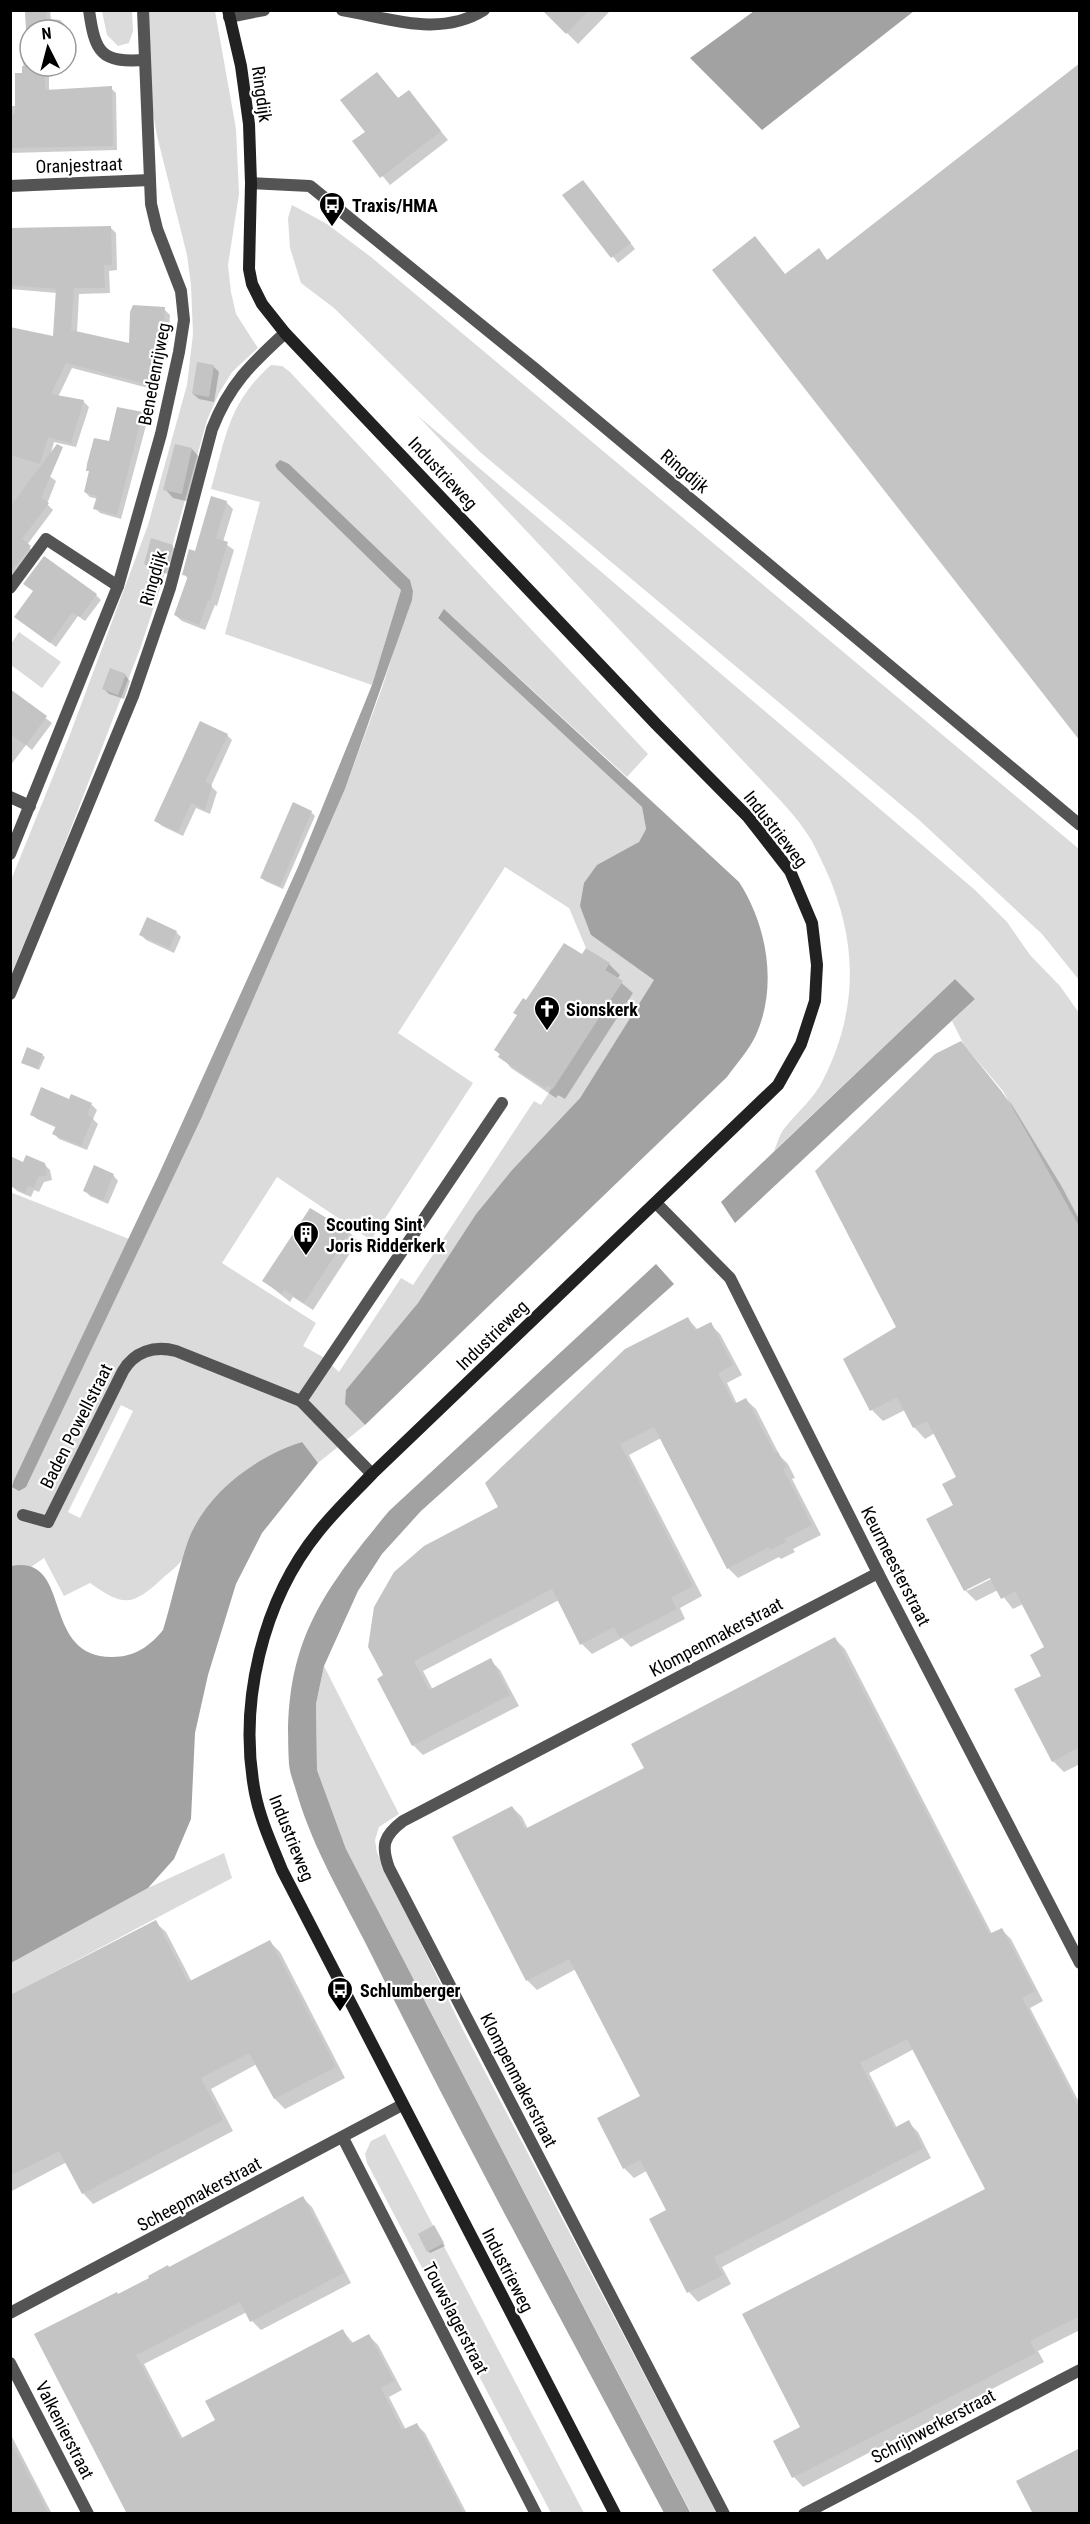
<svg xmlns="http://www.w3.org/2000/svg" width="1090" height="2524" font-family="'Roboto Condensed',sans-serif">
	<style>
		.green { fill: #dbdbdb; fill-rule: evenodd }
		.water { fill: #a2a2a2 }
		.shadow { fill: #0003; fill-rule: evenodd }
		.building { fill: #c4c4c4 }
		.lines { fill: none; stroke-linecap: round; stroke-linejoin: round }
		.street { stroke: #545454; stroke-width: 12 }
		.secondary { stroke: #212121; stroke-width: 12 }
		.labels { text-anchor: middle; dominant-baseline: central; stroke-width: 4.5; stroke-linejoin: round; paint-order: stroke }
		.street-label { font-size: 18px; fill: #000; stroke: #fff }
		.poi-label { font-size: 18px; font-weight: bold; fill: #000; stroke: #fff; text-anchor: start }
	</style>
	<rect width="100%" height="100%" fill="#fff"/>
	<!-- green -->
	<g class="green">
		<path d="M102,11H132L133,31L129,43L118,46L107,35Z"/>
		<path d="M146,11H215L236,129L239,194L228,265L231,292L236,314L258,348L232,372L219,393L207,420L165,573L140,649L57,864L11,975V880L69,737L148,525L187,385L193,334L191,285L187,255L157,136L150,95Z"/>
		<path d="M292,205L327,224L371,257L1079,849V980L1042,934L918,819L480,452L334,308L301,283L290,248L288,218Z"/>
		<path d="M271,365L282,366L290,372L648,754L627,777L445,610L438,617L642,807L646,829L591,935L655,980L580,1098L512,1170L476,1214L418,1303L345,1404L365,1425L318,1463L301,1442C268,1458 235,1474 211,1503C195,1523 194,1536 184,1557C180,1564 171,1571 165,1576C133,1606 125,1608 90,1583L64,1596L44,1558L31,1567L11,1566L10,1192L129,1239L14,1480L26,1486L201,1119L345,789L382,688L413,591L410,580L289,464L275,465L277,469L401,590L372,685L225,634L260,502L211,489C226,437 228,403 271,365ZM505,867L569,908L586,948L609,963L605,970L622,981L541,1105L534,1101L413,1285L401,1278L339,1372L323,1357L303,1346L316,1323L222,1263L277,1177L371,1240L473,1083L398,1033ZM121,1405L133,1411L80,1518L68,1512Z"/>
		<path d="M417,415L975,890L1007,922L1030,955L1060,986L1079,1013V1227L1003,1091L964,1045L952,1021L975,999L955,979L774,1151C777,1144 779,1136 783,1130C796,1113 814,1099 823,1080C859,1009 858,940 825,868C819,856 814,843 806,832C798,820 789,810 780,800Z"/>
		<path d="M19,632L61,662L42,688L11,665V644Z"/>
		<path d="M324,1666L399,1814L379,1827L375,1840L377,1853L463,2030L717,2513H691L346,1849L317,1770L316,1704Z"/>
		<path d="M224,1853L232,1878L11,1995V1963L148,1888Z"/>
		<path d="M385,2134L584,2513H551L367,2163L365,2154L371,2141Z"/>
	</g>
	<!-- water -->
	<g class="water">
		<path d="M754,11V10L914,11L762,130L690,58Z"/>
		<path d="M280,460L289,464L410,580L413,591L412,600L345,789L201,1119L26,1487L19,1491L12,1487L14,1480L159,1174L298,867L372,685L401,590L277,469L275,465Z"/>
		<path d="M444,609L739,882C767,925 778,986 756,1035C749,1050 737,1063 727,1077L365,1425L345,1404L346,1390L418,1303L476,1214L512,1170L580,1098L654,980L591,935L580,906L584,883L597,865L639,842L646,829L642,807L438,618Z"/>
		<path d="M955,979L975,999L735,1223L721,1202Z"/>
		<path d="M656,1264L674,1284L421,1511L382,1554L358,1591L324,1666L316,1704L317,1770L346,1849L691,2514L664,2513C565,2326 463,2140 369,1950C344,1900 314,1850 298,1797C295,1786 290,1775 289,1764C282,1647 318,1597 389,1511Z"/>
		<path d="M302,1442L318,1463L262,1533L236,1584L208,1675L195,1733L191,1819L174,1859L148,1888L11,1963V1566C74,1554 39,1657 112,1657C135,1657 150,1646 163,1630C172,1601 178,1570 188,1541C206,1493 255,1457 302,1442Z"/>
	</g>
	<!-- shadow -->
	<g class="shadow">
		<path d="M25,10H50L51,19L60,20L65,25V30H30V66H49V91L111,88L116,93L117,150L10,153V106H17L24,75L23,59H29Z"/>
		<path d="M544,10H611L578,44Z"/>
		<path d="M377,74L399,99L409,92L448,140L390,185L354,142L367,132Z"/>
		<path d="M588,187L635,249L618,263L565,196Z"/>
		<path d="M111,228L116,233L117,270L109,271L110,293L79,294L77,332L130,345L164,309L170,315L168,344L156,390L72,368L58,397L83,401L89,407L76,447L54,442L45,473L56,481L47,504L53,510L27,545L35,553L16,578L10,574V329L54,338L57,293L10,289V230Z"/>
		<path d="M213,366L219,372L214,402L199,399L193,394Z"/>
		<path d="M143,413L148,418L121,519L100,513L95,508L98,499L90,497L85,492L90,473L88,470L110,443Z"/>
		<path d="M192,449L200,458L190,502L173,498L165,489Z"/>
		<path d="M226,502L233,509L223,542L234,550L217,606L215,605L205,630L182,621L175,615L188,579L184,574Z"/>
		<path d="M172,546L177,552L171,575L151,569L145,564Z"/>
		<path d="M35,592L96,595L101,600L85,621L78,616L56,647L21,621Z"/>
		<path d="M125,675L130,681L124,699L109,694L104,689Z"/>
		<path d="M10,691L52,723L32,750L26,745L10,766Z"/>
		<path d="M227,735L232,740L211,786L217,792L210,814L196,808L183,836L162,826L156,821Z"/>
		<path d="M311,812L315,816L283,889L265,881L262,878Z"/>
		<path d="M176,932L181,937L174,953L146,940L141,935Z"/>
		<path d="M582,956L609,964L620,975L617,979L633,993L565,1099L558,1095L556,1098L511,1068L496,1050L527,1002Z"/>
		<path d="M961,1042L1012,1105L1062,1187L1080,1221V1764L1064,1772L1053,1761L1043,1676L1046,1648L1023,1604L1013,1609L998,1590L976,1601L965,1590L955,1506L958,1477L935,1433L925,1439L914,1427L905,1410L883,1421L872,1410L898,1328ZM996,1573L997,1576L967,1591V1588Z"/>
		<path d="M42,1055L45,1057L39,1070L23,1062Z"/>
		<path d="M72,1096L92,1105L97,1110L93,1119L98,1124L87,1150L59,1139L54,1134L57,1128L37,1119L31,1114L70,1101Z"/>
		<path d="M24,1164H44L50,1170L52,1180L44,1182L39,1192L34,1190L31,1197L17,1191L12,1186Z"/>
		<path d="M113,1175L118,1181L108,1204L90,1196L85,1191Z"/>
		<path d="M311,1210L350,1233L358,1241L313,1310L293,1297L290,1302L264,1281Z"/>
		<path d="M687,1318L698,1330L710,1324L720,1334L742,1375L727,1383L737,1404L746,1400L756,1409L780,1456L788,1464L795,1478L792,1479L821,1535L793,1549L795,1552L781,1559L779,1557L738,1578L728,1568L661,1438L629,1455L702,1596L680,1608L685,1619L631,1647L622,1638L592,1654L582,1644L559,1600L423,1671L433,1690L490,1660L500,1670L519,1706L423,1755L413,1745L379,1679L385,1676L500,1508Z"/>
		<path d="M835,1639L845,1649L992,1934L1002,1930L1011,1939L1043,2001L1030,2008L1080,2104V2330L1038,2351L1044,2362L803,2487L794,2477L802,2427L987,2189L914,2049L869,2073L897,2128L908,2122L918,2132L931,2158L722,2267L731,2284L698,2302L689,2292L669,2210L648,2170L634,2178L624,2168L642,2097L576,1969L537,1990L527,1980L512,1807L522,1817L528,1829L646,1768Z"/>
		<path d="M155,1922L166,1932L192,1982L270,1942L280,1952L345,2078L285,2109L275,2099L257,2064L211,2089L233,2131L93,2204L83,2193L67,2162L10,2192V1997Z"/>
		<path d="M303,2198L312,2207L351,2283L261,2330L252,2321L247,2312L144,2364L183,2439L218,2421L343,2331L354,2344L369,2336L378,2345L402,2390L389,2397L406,2430L416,2424L425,2433L467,2514H129L119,2295Z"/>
		<path d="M436,2229L445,2246L430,2253L428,2251Z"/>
		<path d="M10,2433L52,2514H10Z"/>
	</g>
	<!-- building -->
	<g class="building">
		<path d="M25,10H46L47,30H26Z"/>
		<path d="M542,10H589L566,34Z"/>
		<path d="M1080,63V741L712,270L755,236L785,274L819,248L827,260Z"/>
		<path d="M22,66H44L45,90L112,86L113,146L10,148L12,114H15V73H22Z"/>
		<path d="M377,72L398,98L409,90L441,131L380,178L352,141L365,132L340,100Z"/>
		<path d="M583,180L631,243L611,258L562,195Z"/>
		<path d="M111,226L112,265H104L105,288H74L71,330L129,343L130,312L133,305L165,307L163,337L150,385L66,363L51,394L84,400L71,443L48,437L40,464L10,455V327L53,336L56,289L10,285V228Z"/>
		<path d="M197,362L214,365L209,397L192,394Z"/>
		<path d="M117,407L143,412L117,515L93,509L97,496L84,492L89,471H86L87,464L94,438L109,441Z"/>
		<path d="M57,444L63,447L41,498L49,503L22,539L31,546L10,573V507Z"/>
		<path d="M175,444L192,448L182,494L163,490Z"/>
		<path d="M211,496L227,501L216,538L228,542L210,601L208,600L199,625L174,615L188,576L182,575L189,549L195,551Z"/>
		<path d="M151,538L173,545L166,570L144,564Z"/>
		<path d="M44,556L97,594L80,617L72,612L50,643L14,617L33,591L23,584Z"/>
		<path d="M110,668L126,674L118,695L102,689Z"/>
		<path d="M10,689L47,716L26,745L10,734Z"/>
		<path d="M200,721L228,734L205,782L212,785L205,810L191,803L178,832L154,821Z"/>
		<path d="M293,802L312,811L280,886L260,878Z"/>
		<path d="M147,917L177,931L169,948L139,935Z"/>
		<path d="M564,943L582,954L586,948L610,963L605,970L623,981L553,1089L547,1085L545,1088L528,1077L498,1057L500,1054L494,1050L517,1015L513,1013L523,998L526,1000Z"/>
		<path d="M961,1041L1002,1092L1019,1119L1080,1228V1747L1052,1762L1014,1689L1041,1676L1030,1655L1044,1647L1015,1591L1001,1599L990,1578L964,1591L926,1519L953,1505L942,1484L956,1477L927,1421L913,1428L897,1397L870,1411L843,1359L896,1327L815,1171L935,1054Z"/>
		<path d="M27,1047L43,1054L37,1069L21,1063Z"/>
		<path d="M41,1087L69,1099L71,1094L92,1103L87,1115L93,1118L81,1146L52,1134L56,1126L30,1115Z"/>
		<path d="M26,1155L45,1163L47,1175L38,1177L34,1188L28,1186L25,1193L10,1186V1156L23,1162Z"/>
		<path d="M94,1165L114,1174L103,1200L83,1191Z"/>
		<path d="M310,1208L350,1232L304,1303L284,1290L282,1294L262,1281Z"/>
		<path d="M688,1317L695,1330L711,1322L733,1365L718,1373L734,1404L746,1398L775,1453L778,1452L786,1467L783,1469L812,1525L784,1539L786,1542L770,1550L769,1547L727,1569L654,1427L620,1444L693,1586L671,1598L677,1609L620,1638L614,1627L580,1645L552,1589L414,1661L429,1690L491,1658L510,1695L412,1746L377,1679L383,1675L368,1647L374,1607L394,1572L424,1546L498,1507L485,1483L625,1349Z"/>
		<path d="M835,1637L989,1934L1002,1928L1035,1991L1022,1998L1080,2110V2316L1030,2341L1036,2353L792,2478L773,2441L800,2427L742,2314L985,2189L907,2039L860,2063L894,2128L909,2120L923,2148L714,2257L723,2275L687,2293L649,2219L666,2210L640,2160L623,2169L597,2118L640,2096L569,1959L526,1981L452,1837L512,1806L525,1829L607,1787L644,1768L631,1744Z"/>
		<path d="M156,1920L188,1982L270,1940L336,2067L274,2099L249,2053L201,2078L223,2120L82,2194L59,2151L10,2176V1995Z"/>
		<path d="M303,2196L344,2273L250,2322L240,2302L136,2355L180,2439L215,2420L205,2401L343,2329L350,2344L369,2334L394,2381L381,2388L402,2430L417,2423L464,2514H127L34,2334L117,2292L118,2294L149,2278L148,2276L168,2265L169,2267Z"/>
		<path d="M434,2225L444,2243L427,2252L418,2234Z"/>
		<path d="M10,2440L40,2496L48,2514H10Z"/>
		<path d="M1080,2448V2514H1033L1016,2481Z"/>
	</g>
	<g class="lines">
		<!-- street -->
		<g class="street">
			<path d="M89,10C95,53 101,63 145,60"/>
			<path d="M342,10C390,18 439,38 484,10"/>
			<path d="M229,17L264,10"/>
			<path d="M251,183L310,186L534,368L1080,825"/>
			<path d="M10,186L150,180"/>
			<path d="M10,588L46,539L118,586"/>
			<path d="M10,797L30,806"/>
			<path d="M10,854L118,586L161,434L179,352L184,320L181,291L157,229L151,204L143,10"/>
			<path d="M10,994L133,696L170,588L212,429C229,385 251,364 285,333"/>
			<path d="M656,1203L730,1278L878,1573L1080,1963"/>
			<path d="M372,1474L301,1401L502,1103"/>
			<path d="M23,1515L48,1522L123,1371C134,1352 154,1345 176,1351L301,1401"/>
			<path d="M343,2138L536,2514"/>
			<path d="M10,2313L402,2105"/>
			<path d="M10,2363L88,2514"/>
			<path d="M724,2514L389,1868C381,1846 383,1836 403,1821L878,1573"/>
			<path d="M804,2514L1080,2370"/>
		</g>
		<!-- secondary -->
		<path class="secondary" d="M228,10L241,66L249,124L251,183L249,269L252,284L262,304L285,333L656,724L748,817L790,871L812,923L817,965L815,1001L801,1044L778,1085L372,1474C354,1493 335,1511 319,1531C262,1601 238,1704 255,1793C260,1819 272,1845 282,1870L615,2514"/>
	</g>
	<!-- icons -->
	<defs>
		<symbol id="bus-pin" viewBox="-11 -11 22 30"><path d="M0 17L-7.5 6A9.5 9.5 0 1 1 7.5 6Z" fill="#000" stroke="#fff"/><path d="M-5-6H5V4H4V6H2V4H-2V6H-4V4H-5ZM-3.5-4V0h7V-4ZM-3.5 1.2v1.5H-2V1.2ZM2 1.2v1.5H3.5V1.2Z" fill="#fff"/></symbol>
		<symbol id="church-pin" viewBox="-11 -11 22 30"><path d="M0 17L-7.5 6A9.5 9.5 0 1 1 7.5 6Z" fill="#000" stroke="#fff"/><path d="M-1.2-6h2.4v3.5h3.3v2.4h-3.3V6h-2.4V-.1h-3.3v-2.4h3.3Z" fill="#fff"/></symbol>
		<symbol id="building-pin" viewBox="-11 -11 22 30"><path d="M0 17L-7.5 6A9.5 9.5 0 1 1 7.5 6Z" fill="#000" stroke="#fff"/><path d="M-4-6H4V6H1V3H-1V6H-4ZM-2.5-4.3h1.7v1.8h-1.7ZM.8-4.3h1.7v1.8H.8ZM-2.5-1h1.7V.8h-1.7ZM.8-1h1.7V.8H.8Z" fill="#fff"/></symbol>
	</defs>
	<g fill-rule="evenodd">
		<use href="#bus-pin" x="317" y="190" width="30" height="40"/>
		<use href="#church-pin" x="532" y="994" width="30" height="40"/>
		<use href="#building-pin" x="291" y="1219" width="30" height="40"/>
		<use href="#bus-pin" x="325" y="1975" width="30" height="40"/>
	</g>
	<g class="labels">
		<!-- street labels -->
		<g class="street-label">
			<text transform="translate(262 94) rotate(82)">Ringdijk</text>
			<text transform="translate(79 165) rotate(-2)">Oranjestraat</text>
			<text transform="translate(154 374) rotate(-79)">Benedenrijweg</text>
			<text transform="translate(685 471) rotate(40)">Ringdijk</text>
			<text transform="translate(443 473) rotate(47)">Industrieweg</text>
			<text transform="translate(153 578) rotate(-74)">Ringdijk</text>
			<text transform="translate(776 829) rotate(52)">Industrieweg</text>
			<text transform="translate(492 1335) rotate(-44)">Industrieweg</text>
			<text transform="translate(76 1426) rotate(-63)">Baden Powellstraat</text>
			<text transform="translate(896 1566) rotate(63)">Keurmeesterstraat</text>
			<text transform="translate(716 1637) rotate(-28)">Klompenmakerstraat</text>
			<text transform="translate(292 1838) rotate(68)">Industrieweg</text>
			<text transform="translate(519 2080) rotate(63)">Klompenmakerstraat</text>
			<text transform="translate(199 2194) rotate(-28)">Scheepmakerstraat</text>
			<text transform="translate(508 2270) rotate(63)">Industrieweg</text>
			<text transform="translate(456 2318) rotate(63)">Touwslagerstraat</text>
			<text transform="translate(933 2426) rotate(-28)">Schrijnwerkerstraat</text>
			<text transform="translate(65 2430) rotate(63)">Valkenierstraat</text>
		</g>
		<!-- poi labels -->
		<g class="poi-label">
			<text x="352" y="205">Traxis/HMA</text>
			<text x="566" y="1009">Sionskerk</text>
			<text x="326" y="1224">Scouting Sint<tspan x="326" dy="21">Joris Ridderkerk</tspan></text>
			<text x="360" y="1990">Schlumberger</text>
		</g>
	</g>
	<!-- border -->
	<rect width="1090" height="2524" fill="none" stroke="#000000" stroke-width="24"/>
	<!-- north arrow -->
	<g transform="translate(48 48) rotate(354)"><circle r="28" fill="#ffffff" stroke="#999999" stroke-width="1.5"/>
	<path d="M0-4.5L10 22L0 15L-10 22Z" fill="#000000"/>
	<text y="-9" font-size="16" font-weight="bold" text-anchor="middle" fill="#000000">N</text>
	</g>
</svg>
